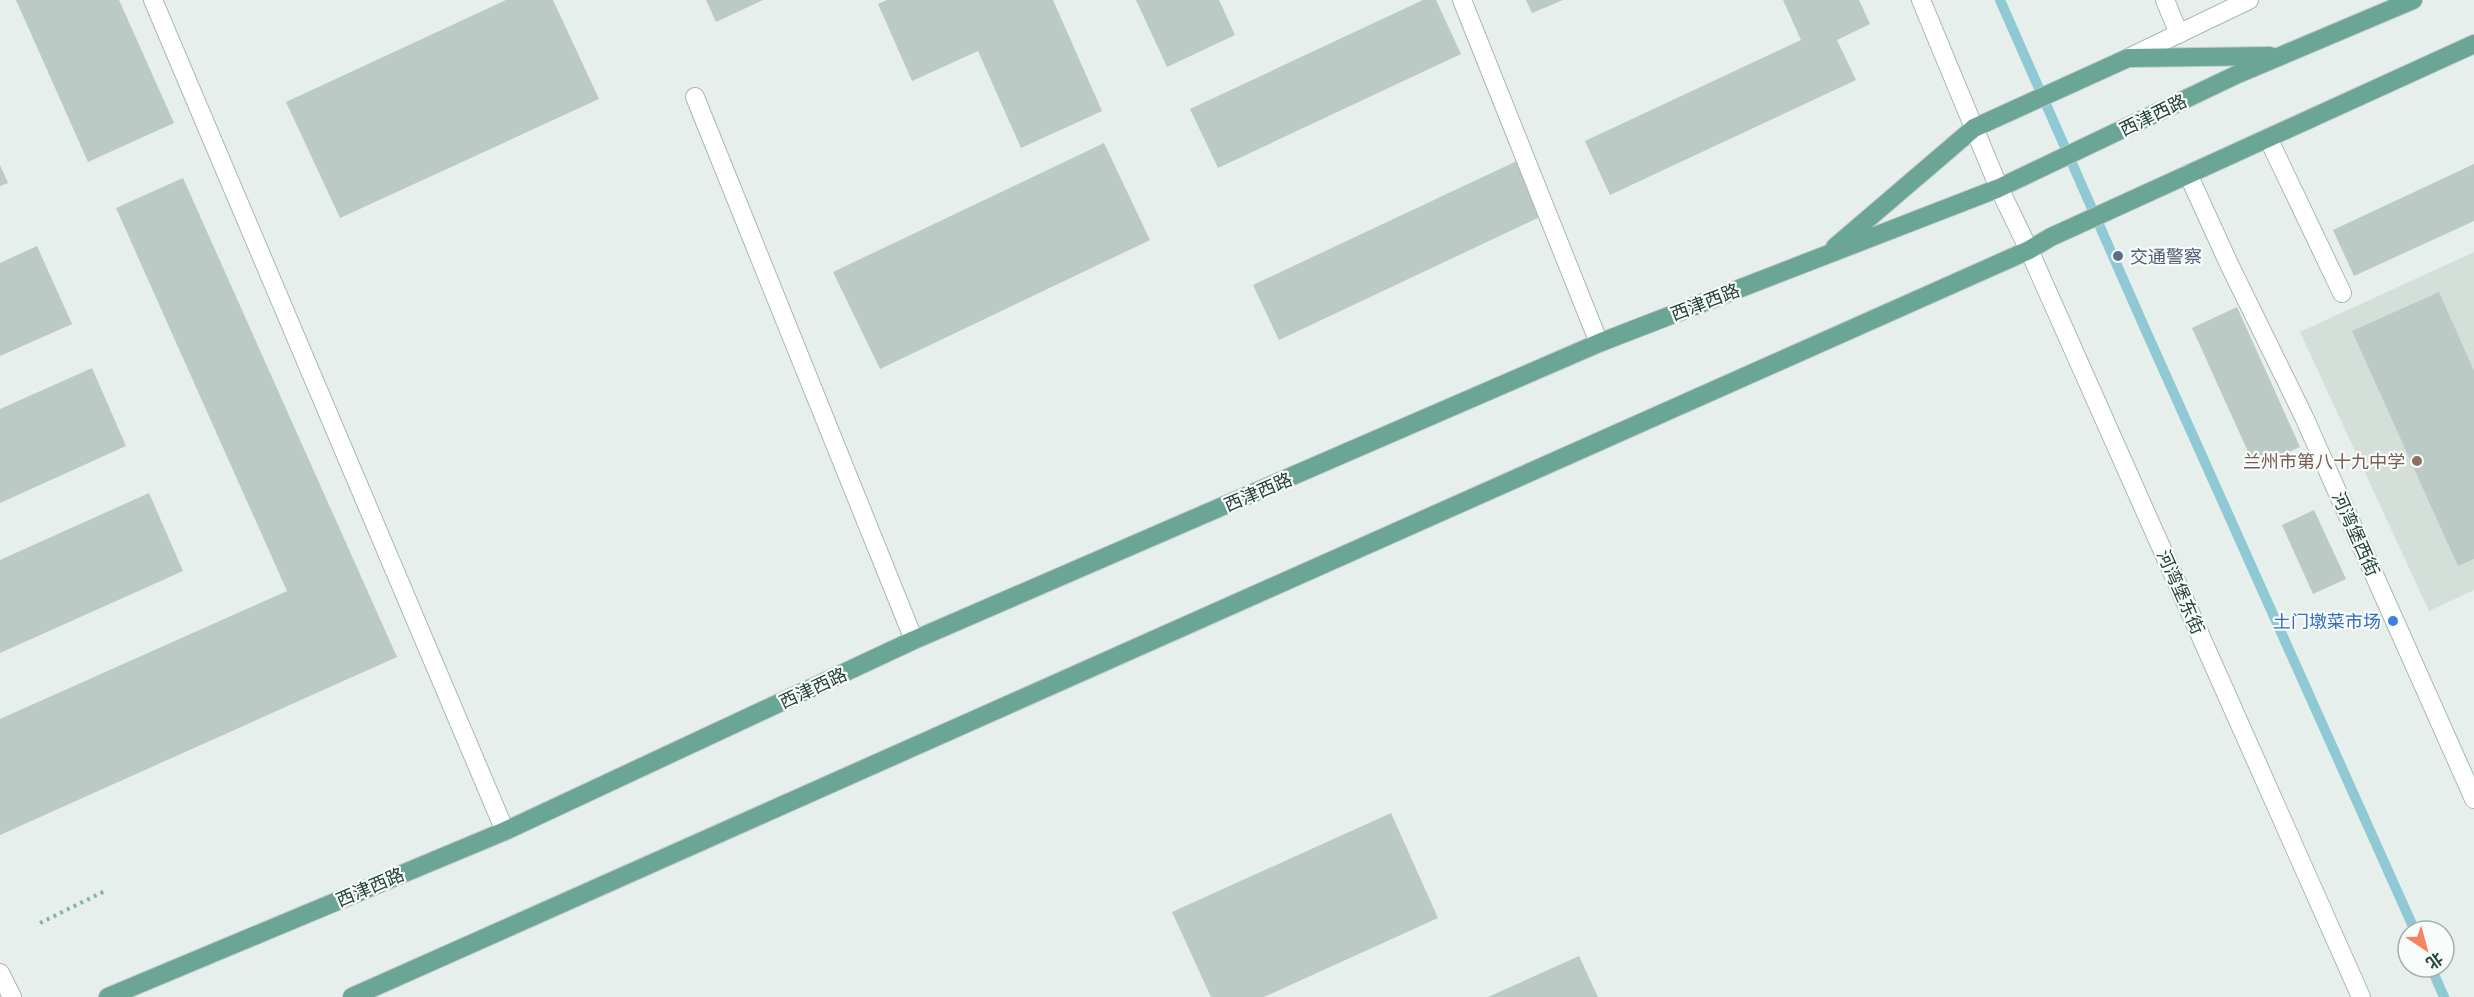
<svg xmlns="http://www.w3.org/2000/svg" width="2474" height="997" font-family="Inter,'Noto Sans SC',sans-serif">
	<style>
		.built { fill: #d4dfda }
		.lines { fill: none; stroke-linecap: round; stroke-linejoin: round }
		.stream { stroke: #8ec9d4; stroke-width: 10 }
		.building { fill: #bbcac4 }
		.service-casing { stroke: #a8b8b2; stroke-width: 20 }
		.minor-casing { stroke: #a8b8b2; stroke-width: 20 }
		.tertiary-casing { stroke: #a8b8b2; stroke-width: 20 }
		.primary-casing { stroke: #c2cac8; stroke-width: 20 }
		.path { stroke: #86b3a5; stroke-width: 4; stroke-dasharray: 3 4.5; stroke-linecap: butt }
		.service { stroke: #fff; stroke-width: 18 }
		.minor { stroke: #fff; stroke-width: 18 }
		.tertiary { stroke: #fff; stroke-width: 18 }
		.primary { stroke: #6aa596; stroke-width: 18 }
		.service-dot { fill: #5c6f8a; stroke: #f7fbf9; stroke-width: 2 }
		.education-dot { fill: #8d6e63; stroke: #f7fbf9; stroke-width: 2 }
		.shop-dot { fill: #3f7fe0; stroke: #f7fbf9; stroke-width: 2 }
		.labels { text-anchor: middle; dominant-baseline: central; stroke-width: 4.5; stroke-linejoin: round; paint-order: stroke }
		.street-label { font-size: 18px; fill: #24423a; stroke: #f7fbf9 }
		.service-label { font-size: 18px; fill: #4e5e75; stroke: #f7fbf9; text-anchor: start }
		.education-label { font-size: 18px; fill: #785e54; stroke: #f7fbf9; text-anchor: end }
		.shop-label { font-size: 18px; fill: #366cbe; stroke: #f7fbf9; text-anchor: end }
	</style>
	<rect width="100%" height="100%" fill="#e6efeb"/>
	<!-- built -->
	<path class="built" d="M2474,252V590L2429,611L2300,332Z"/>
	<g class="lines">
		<!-- stream -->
		<g class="stream">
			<path d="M2000,0L2146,331L2415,931"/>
			<path d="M2431,967L2444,997"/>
		</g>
	</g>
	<!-- building -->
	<g class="building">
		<path d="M16,0H119L174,123L88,162Z"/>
		<path d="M506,0H553L599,99L340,218L286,102Z"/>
		<path d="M706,0H763L716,22Z"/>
		<path d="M887,0H1053L1102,111L1021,148L978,51L912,81L878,4Z"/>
		<path d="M1136,0H1219L1235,35L1167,67Z"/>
		<path d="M1423,0H1436L1461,54L1218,168L1190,109Z"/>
		<path d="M1526,0H1563L1532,13Z"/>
		<path d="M1783,0H1859L1870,24L1837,40L1856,80L1610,195L1585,141L1801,40Z"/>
		<path d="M1104,143L1150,240L880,369L833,272Z"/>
		<path d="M1519,160L1544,215L1279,340L1253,285Z"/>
		<path d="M2474,164V221L2354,276L2333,230Z"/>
		<path d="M0,165L8,183L0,186Z"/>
		<path d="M183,178L397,657L0,835V719L287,591L116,208Z"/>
		<path d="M37,246L72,324L0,356V263Z"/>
		<path d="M2439,292L2474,371V559L2458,566L2352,331Z"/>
		<path d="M2237,307L2300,447L2255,467L2192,328Z"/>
		<path d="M92,368L126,446L0,503V409Z"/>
		<path d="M149,493L183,571L0,653V560Z"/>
		<path d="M2314,510L2346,579L2313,594L2282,525Z"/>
		<path d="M1391,813L1438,918L1264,997H1211L1172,912Z"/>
		<path d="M1579,956L1598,997H1488Z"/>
	</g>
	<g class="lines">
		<defs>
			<g id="service">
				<path d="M695,97L914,640"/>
				<path d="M2268,138L2342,293"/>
			</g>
			<g id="minor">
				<path d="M153,0L505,831"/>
				<path d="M1462,0L1599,343"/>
				<path d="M1921,0L1999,188"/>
				<path d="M2165,0L2179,34"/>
				<path d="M2128,58L2249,0"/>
				<path d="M2188,174L2229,264L2304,417L2474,799"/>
				<path d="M0,973L12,997"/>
			</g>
			<path id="tertiary" d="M1999,188L2029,250L2361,997"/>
			<g id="primary">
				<path d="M1835,247L1974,128L2128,58L2270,56"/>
				<path d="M108,997L505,831L914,640L1599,343L1999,188L2238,74L2413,0"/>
				<path d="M352,997L2029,250L2051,237L2474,44"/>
			</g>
		</defs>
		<!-- service casing -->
		<use href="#service" class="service-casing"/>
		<!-- minor casing -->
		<use href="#minor" class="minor-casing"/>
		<!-- tertiary casing -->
		<use href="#tertiary" class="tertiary-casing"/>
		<!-- primary casing -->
		<use href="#primary" class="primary-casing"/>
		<!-- path -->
		<path class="path" d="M40,923L107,890"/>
		<!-- service -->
		<use href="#service" class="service"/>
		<!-- minor -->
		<use href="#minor" class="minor"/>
		<!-- tertiary -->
		<use href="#tertiary" class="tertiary"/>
		<!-- primary -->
		<use href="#primary" class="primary"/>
	</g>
	<!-- markers -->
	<circle class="service-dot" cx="2118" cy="256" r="6"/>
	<circle class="education-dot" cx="2417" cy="461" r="6"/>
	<circle class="shop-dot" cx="2393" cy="621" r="6"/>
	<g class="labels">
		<!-- street labels -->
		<g class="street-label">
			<text transform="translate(2153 115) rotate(-26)">西津西路</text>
			<text transform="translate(1705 302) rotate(-21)">西津西路</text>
			<text transform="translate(1258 492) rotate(-23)">西津西路</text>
			<text transform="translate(2356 534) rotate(66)">河湾堡西街</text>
			<text transform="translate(2181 592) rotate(66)">河湾堡东街</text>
			<text transform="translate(813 688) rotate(-25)">西津西路</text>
			<text transform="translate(370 887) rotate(-23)">西津西路</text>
		</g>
		<!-- service labels -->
		<g class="service-label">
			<text x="2130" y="256">交通警察</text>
		</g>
		<!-- education labels -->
		<g class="education-label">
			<text x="2405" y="461">兰州市第八十九中学</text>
		</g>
		<!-- shop labels -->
		<g class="shop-label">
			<text x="2381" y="621">土门墩菜市场</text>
		</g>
	</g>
	<!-- north arrow -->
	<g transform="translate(2426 949) rotate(144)"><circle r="28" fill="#f7fbf9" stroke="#a3b1ad" stroke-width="1.5"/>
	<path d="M0-4.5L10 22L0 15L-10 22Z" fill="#f4845f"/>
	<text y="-9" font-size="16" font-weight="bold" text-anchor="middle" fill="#24423a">北</text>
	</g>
</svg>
